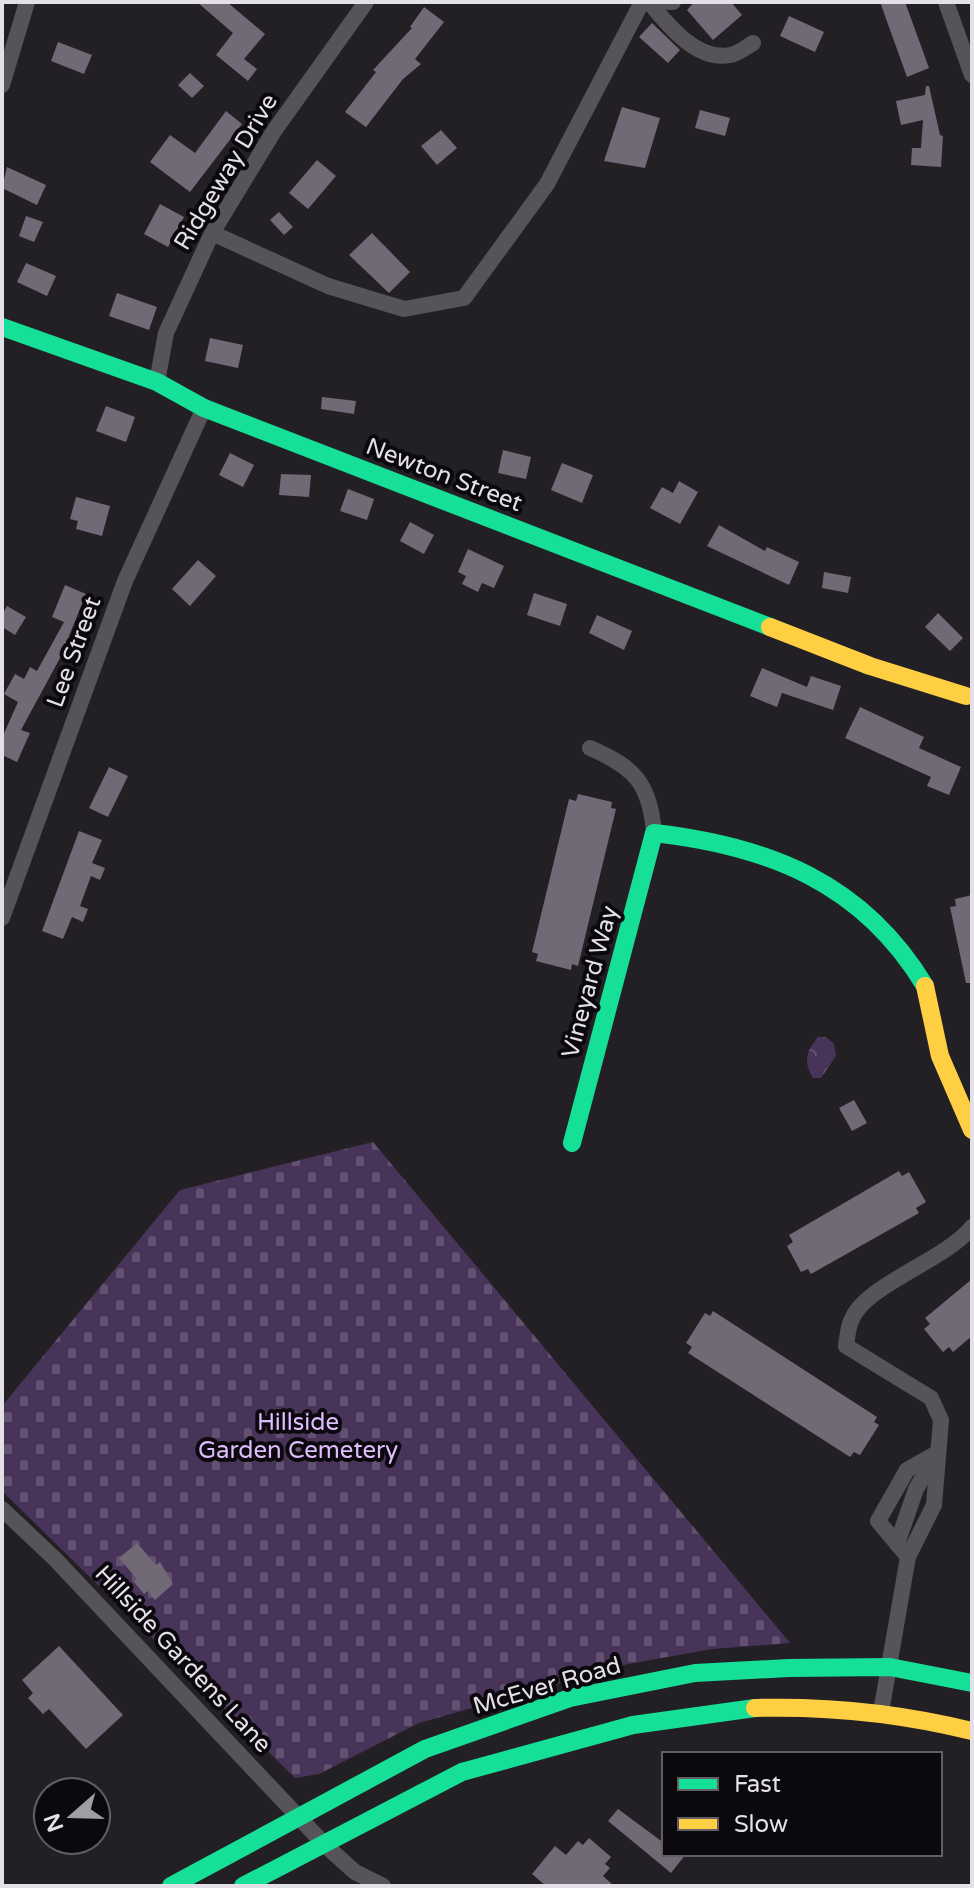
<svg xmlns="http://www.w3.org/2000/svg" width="974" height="1888" font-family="'Varela Round',sans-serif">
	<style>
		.cemetery { fill: url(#cemetery-stones) }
		.park { fill: url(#park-crowns) }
		.building { fill: #716976 }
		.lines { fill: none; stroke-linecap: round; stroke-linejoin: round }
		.street { stroke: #565458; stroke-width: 16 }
		.fast { stroke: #16e098; stroke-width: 18 }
		.slow { stroke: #ffcf43; stroke-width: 18 }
		.labels { text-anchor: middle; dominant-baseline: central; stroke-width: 8; stroke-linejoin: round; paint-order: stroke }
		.street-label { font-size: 24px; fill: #e4e0e7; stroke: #0b090d }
		.park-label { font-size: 24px; fill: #dfbcfd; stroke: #0b090d }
	</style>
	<defs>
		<pattern id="cemetery-stones" width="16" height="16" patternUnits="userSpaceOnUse" patternTransform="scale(2)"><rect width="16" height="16" fill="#493459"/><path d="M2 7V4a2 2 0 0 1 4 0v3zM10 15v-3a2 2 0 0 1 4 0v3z" fill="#635171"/></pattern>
		<pattern id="park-crowns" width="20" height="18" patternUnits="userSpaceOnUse" patternTransform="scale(2)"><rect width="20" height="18" fill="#493459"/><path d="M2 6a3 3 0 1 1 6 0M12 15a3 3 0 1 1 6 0" fill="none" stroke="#635171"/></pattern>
	</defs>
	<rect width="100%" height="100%" fill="#232025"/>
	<!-- cemetery -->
	<path class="cemetery" d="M373,1142L790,1643L712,1649L628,1664L419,1723L319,1774L295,1778L2,1491V1406L180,1190Z"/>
	<!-- park -->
	<path class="park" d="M818,1037H826L834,1044L836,1056L821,1078H813C803,1061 806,1052 818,1037Z"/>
	<!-- building -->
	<g class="building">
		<path d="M197,2H227L265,34L244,59L257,69L248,81L216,55L233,33Z"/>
		<path d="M694,2H731L742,15L713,40L687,10Z"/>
		<path d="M880,2H905L929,68L907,77Z"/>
		<path d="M424,7L444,22L415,59L421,64L403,79L366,127L345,112L376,72L373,70L412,28L410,27Z"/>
		<path d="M789,16L824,32L815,52L780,36Z"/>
		<path d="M652,23L680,50L668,63L639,37Z"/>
		<path d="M58,42L92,55L84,74L51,61Z"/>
		<path d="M190,73L204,86L192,98L178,85Z"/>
		<path d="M926,86H929L940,135L943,136L941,167L911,165L912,148H921L923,120L901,125L896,101L925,95Z"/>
		<path d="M622,107L660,118L645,168L604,161Z"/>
		<path d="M700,110L730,118L725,136L695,128Z"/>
		<path d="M226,111L242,124L190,192L150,162L170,135L195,153Z"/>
		<path d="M441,130L457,148L437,165L421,146Z"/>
		<path d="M317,160L336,176L308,209L289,193Z"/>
		<path d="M7,167L46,185L37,205L2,188Z"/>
		<path d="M160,204L184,217L168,247L144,234Z"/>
		<path d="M279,212L293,227L284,235L270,220Z"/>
		<path d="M26,216L43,222L34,242L19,236Z"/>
		<path d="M372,233L410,272L389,293L349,255Z"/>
		<path d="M26,263L56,276L47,296L17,282Z"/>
		<path d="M117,293L157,307L149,330L109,316Z"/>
		<path d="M210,338L243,345L238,368L205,361Z"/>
		<path d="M322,397L356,401L354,414L321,409Z"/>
		<path d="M106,406L135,417L126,442L96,431Z"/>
		<path d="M503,450L531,457L526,479L498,473Z"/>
		<path d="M230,453L254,465L243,487L219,475Z"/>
		<path d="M562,463L593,475L582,503L551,490Z"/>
		<path d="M281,474L311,475L309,497L279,495Z"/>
		<path d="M679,481L698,492L680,524L650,508L662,487L673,493Z"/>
		<path d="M348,489L374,499L367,520L340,511Z"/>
		<path d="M76,497L110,506L102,536L76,529L78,521L70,519Z"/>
		<path d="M410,522L434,535L424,554L400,541Z"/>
		<path d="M719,525L765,551L767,547L799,562L789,585L707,546Z"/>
		<path d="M468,549L504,566L494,588L482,583L478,592L462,584L466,576L458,572Z"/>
		<path d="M198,560L216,576L190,606L172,589Z"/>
		<path d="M824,572L851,577L848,593L822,588Z"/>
		<path d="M65,585L86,594L67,641L75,646L67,662L60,658L21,730L30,733L17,762L2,755V738L18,702L4,694L15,674L24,679L30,667L37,671L64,622L52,617Z"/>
		<path d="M534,593L567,604L560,626L527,615Z"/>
		<path d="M7,606L26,617L15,635L2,627V615Z"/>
		<path d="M938,613L963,638L950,651L925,627Z"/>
		<path d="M597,615L632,631L624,650L589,633Z"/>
		<path d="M762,668L807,687L811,676L841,686L833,710L782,693L777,707L750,696Z"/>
		<path d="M860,707L924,737L919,748L961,767L949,795L927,786L931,777L845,738Z"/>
		<path d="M109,767L128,776L108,817L89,808Z"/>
		<path d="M578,794L612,802L611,808L616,809L578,966L572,964L571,970L536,961L538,954L532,952L569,799L576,801Z"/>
		<path d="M79,831L102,840L92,863L105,868L100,880L91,876L80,906L88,909L83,922L72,917L63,939L42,931Z"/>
		<path d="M972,895V983H966L950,907L956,906L955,899Z"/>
		<path d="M854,1100L867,1123L852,1131L839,1108Z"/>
		<path d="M899,1171L902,1176L909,1172L926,1202L916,1208L919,1213L811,1274L808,1269L801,1272L787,1246L793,1242L789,1235Z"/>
		<path d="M972,1279V1336L953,1352L949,1347L943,1352L924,1329L930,1324L925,1318Z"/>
		<path d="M713,1311L877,1417L874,1422L879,1425L860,1455L854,1452L850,1457L688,1353L692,1347L686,1343L705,1313L710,1316Z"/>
		<path d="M137,1543L156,1565L160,1562L173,1584L155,1600L148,1591L144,1594L134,1582L137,1579L119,1558Z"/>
		<path d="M59,1646L123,1715L86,1749L49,1709L43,1714L28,1698L33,1693L22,1680Z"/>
		<path d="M618,1809L664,1843V1854H686L671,1873L608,1821Z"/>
		<path d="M589,1838L611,1857L605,1864L610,1868L603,1876L614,1886H546L532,1874L555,1846L566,1855L578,1841L583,1845Z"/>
	</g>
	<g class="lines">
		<!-- street -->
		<g class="street">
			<path d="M649,2C667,24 697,62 730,55C738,54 746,47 753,43"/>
			<path d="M669,2H673"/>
			<path d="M946,2L972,75"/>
			<path d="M2,85L27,2"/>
			<path d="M212,233L328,286L404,309L464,298L547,184L642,2"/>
			<path d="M157,382L166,333L212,233L274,131L366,2"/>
			<path d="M590,748C634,767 650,783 654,833"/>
			<path d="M2,918L125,581L204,408"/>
			<path d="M2,1509L55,1559L325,1845L355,1872L383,1886"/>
			<path d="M897,1544L916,1489L934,1458"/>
			<path d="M908,1557L878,1521L907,1470L937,1453"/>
			<path d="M881,1712L908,1557L934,1505L941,1420L931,1398L846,1346C847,1338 848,1328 851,1321C864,1285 943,1262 972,1227"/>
		</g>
		<!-- fast -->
		<g class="fast">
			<path d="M2,327L157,382L204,408L770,627"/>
			<path d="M572,1143L654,833C769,846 863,883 925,986"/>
			<path d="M171,1886L425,1749L570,1698L695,1673L788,1668L890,1667L972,1683"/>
			<path d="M243,1886L462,1772L633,1725L755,1708"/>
		</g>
		<!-- slow -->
		<g class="slow">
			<path d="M770,627L870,666L966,696"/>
			<path d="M925,986L940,1056L972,1130"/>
			<path d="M755,1708C830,1706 899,1713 972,1731"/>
		</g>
	</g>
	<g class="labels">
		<!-- street labels -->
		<g class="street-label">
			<text transform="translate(226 172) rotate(-59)">Ridgeway Drive</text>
			<text transform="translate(444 475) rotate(21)">Newton Street</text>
			<text transform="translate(74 652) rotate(-70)">Lee Street</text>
			<text transform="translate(590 982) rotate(-75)">Vineyard Way</text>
			<text transform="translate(183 1659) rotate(47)">Hillside Gardens Lane</text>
			<text transform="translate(547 1686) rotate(-16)">McEver Road</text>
		</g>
		<!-- park labels -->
		<g class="park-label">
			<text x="298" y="1422">Hillside<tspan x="298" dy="28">Garden Cemetery</tspan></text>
		</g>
	</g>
	<!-- border -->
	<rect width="974" height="1888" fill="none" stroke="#e4e0e7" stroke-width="8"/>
	<!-- legend -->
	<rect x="662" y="1752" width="280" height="104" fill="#0b090d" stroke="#625f64" stroke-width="2"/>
	<rect x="678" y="1778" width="40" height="12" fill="#16e098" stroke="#625f64" stroke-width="2"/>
	<text x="734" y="1792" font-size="24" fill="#e4e0e7">Fast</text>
	<rect x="678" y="1818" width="40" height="12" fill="#ffcf43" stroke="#625f64" stroke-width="2"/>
	<text x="734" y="1832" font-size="24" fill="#e4e0e7">Slow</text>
	<!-- north arrow -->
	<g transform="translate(72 1816) rotate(250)"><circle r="38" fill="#0b090d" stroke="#625f64" stroke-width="2"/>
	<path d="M0-6L14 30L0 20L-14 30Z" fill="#a09da3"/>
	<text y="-12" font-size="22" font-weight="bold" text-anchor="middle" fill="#e4e0e7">N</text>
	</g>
</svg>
